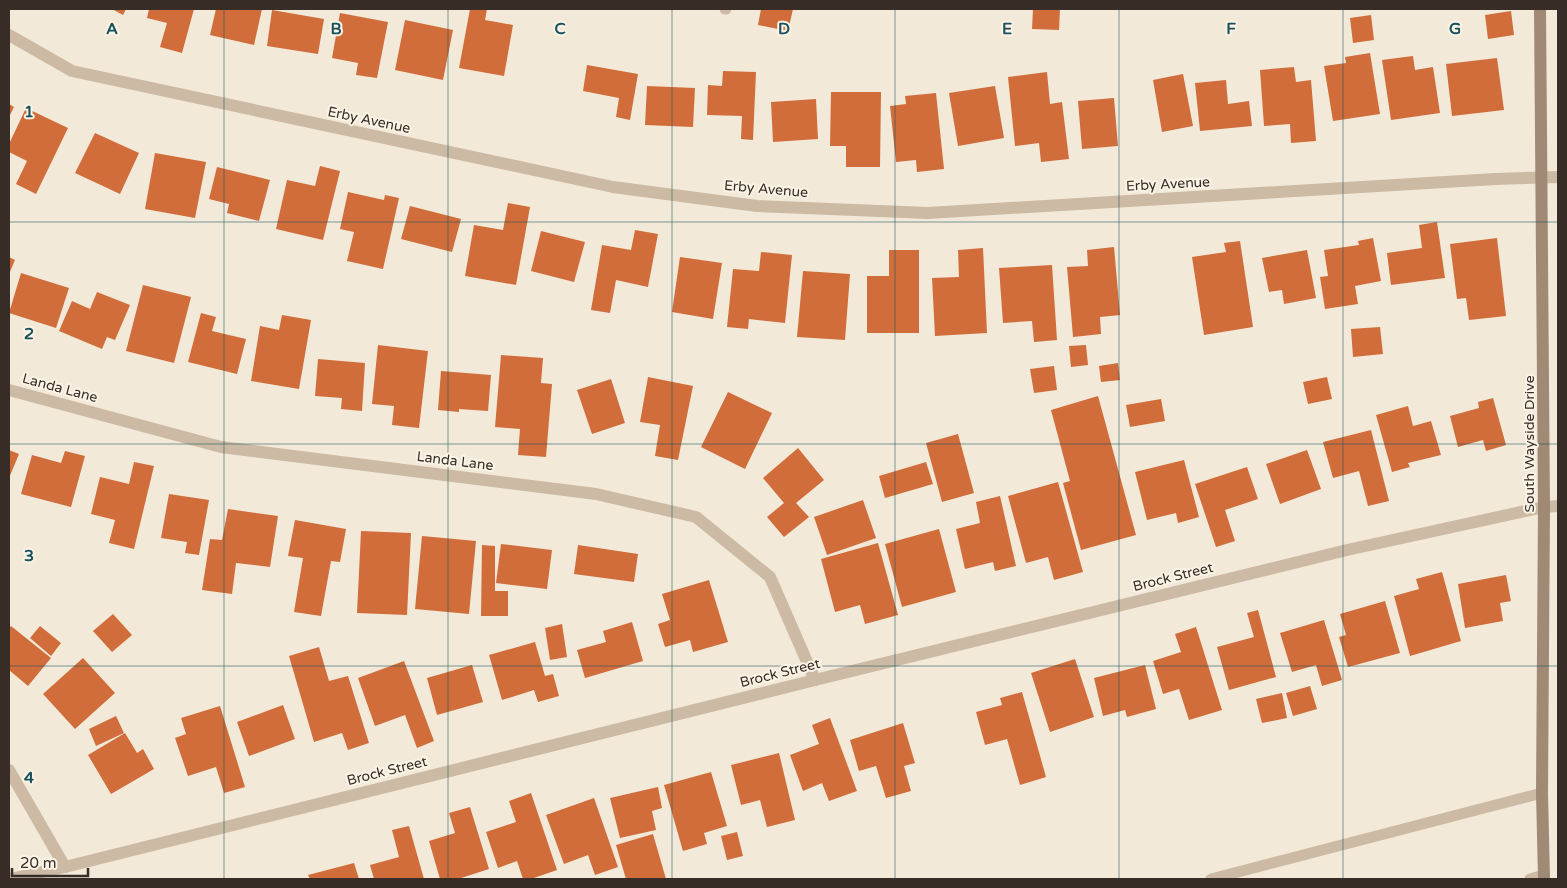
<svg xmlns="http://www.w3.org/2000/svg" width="1567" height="888" font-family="'Varela Round',sans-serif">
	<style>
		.building { fill: #d06d3a }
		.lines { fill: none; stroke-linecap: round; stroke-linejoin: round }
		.service { stroke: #ccbaa4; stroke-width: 11 }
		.minor { stroke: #ccbaa4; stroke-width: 12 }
		.secondary { stroke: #a08975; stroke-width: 12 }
		.grid { fill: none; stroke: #18515c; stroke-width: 1; stroke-opacity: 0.55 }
		.labels { text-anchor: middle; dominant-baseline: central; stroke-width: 4; stroke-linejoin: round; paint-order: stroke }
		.street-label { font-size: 14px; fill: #372d26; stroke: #fbf3e5 }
		.grid-label { font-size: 16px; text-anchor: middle; font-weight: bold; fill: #18515c; stroke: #fbf3e5; stroke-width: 4; stroke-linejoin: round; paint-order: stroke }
	</style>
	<rect width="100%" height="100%" fill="#f3e9d9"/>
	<!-- building -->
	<g class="building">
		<path d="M112,9H126L123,15Z"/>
		<path d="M149,9H194L182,53L160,47L167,23L147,18Z"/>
		<path d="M216,9H262L254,45L210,35Z"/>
		<path d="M470,9H487L485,20L513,25L504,76L459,68Z"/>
		<path d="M761,9H793L788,31L758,25Z"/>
		<path d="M1033,9H1060L1059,30L1032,29Z"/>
		<path d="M272,10L324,19L318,54L267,46Z"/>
		<path d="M1511,11L1514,35L1488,39L1485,15Z"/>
		<path d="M340,13L388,22L377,78L356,75L358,63L332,58Z"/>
		<path d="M1371,15L1374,40L1353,43L1350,18Z"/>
		<path d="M405,20L453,30L443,80L395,70Z"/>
		<path d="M1370,53L1380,114L1333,121L1324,66L1346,63L1345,57Z"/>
		<path d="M1413,56L1415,70L1433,67L1440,113L1391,120L1382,60Z"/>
		<path d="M1497,58L1504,110L1452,116L1446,64Z"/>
		<path d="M587,65L638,74L630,120L616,117L619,98L583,91Z"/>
		<path d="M1294,67L1296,82L1311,80L1316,141L1291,143L1290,124L1264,126L1260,70Z"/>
		<path d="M723,71L756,72L753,140L741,139L742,116L707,115L708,85L722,86Z"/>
		<path d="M1047,72L1050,104L1062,102L1069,159L1041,162L1039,143L1015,146L1008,77Z"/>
		<path d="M1183,74L1193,126L1162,132L1153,80Z"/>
		<path d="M1226,80L1228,104L1249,101L1252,126L1200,131L1195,83Z"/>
		<path d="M647,86L695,88L693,127L645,125Z"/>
		<path d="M995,86L1004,138L958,146L949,93Z"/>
		<path d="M831,92H881L880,167H846V146H830Z"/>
		<path d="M936,93L944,169L917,172L916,160L896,162L890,106L906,104L905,96Z"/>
		<path d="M1114,98L1118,146L1082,149L1078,101Z"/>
		<path d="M816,99L818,139L773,142L771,102Z"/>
		<path d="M9,104L14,107L9,117Z"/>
		<path d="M26,108L68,128L36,194L16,184L27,161L9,152V144Z"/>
		<path d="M95,133L139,153L120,194L75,173Z"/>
		<path d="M155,153L206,162L195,218L145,209Z"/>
		<path d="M320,166L340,171L323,240L276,229L287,180L315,186Z"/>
		<path d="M217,167L270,180L259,221L227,213L229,204L209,199Z"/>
		<path d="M348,192L384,200L385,195L399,198L383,269L347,261L354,232L340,229Z"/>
		<path d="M508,203L530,207L516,285L465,276L474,225L503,230Z"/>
		<path d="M410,206L461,219L452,252L401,239Z"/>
		<path d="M1437,222L1445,278L1391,285L1387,253L1422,248L1419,225Z"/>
		<path d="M635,230L658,234L648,287L616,280L610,313L591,310L602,245L631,250Z"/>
		<path d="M541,231L585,242L574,282L531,271Z"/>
		<path d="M1373,238L1381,281L1355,286L1358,304L1325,309L1320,277L1328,276L1324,250L1359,245L1358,241Z"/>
		<path d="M1497,238L1506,316L1469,320L1466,298L1457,299L1450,244Z"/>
		<path d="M1240,241L1253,327L1204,335L1192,257L1226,252L1224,243Z"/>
		<path d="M1114,247L1120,315L1100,317L1101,334L1073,337L1067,267L1088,266L1087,250Z"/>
		<path d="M983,248L987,333L935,336L932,278L959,277L958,250Z"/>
		<path d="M889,250H919V333H867V276H889Z"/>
		<path d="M1307,250L1316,298L1284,304L1282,290L1269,292L1262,258Z"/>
		<path d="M761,252L792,255L785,323L749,319L748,329L727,327L733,269L759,271Z"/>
		<path d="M9,257L15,260L9,274Z"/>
		<path d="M680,257L722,263L713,319L672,312Z"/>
		<path d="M1052,265L1057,340L1034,342L1032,321L1003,323L999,268Z"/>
		<path d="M803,271L850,274L845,340L797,337Z"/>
		<path d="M21,273L69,288L56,328L9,313Z"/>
		<path d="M143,285L191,297L174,363L126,351Z"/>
		<path d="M97,292L130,305L115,340L107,337L102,349L59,331L72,301L90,309Z"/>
		<path d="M201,313L216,317L212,331L246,339L237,374L188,362Z"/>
		<path d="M282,315L311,320L299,389L251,381L260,326L279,330Z"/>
		<path d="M1380,327L1383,354L1353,357L1351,329Z"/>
		<path d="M378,345L428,351L419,428L392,425L394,406L372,404Z"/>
		<path d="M1086,345L1088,365L1071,367L1069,346Z"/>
		<path d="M501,355L543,358L541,383L552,384L546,457L518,455L520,429L495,427Z"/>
		<path d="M318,359L365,363L362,411L341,409L342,398L315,396Z"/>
		<path d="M1118,363L1120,380L1101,382L1099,366Z"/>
		<path d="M1054,366L1057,390L1034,393L1030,369Z"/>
		<path d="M441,371L491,375L488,411L459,409V412L438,410Z"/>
		<path d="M648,377L693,386L678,460L655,456L660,425L640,422Z"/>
		<path d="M1327,377L1332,399L1308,404L1303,382Z"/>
		<path d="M611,379L625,423L592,434L577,390Z"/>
		<path d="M728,392L772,413L745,469L701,447Z"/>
		<path d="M1098,396L1136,535L1081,550L1063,483L1070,481L1051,410Z"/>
		<path d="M1493,398L1506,445L1486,451L1483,440L1458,447L1450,416L1479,408L1478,402Z"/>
		<path d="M1161,399L1165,421L1130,427L1126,405Z"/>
		<path d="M1408,406L1413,426L1431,421L1441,455L1408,463L1410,467L1392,472L1376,415Z"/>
		<path d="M1371,430L1389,501L1368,506L1359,471L1333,478L1323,442Z"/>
		<path d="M958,434L974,493L942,502L926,443Z"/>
		<path d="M798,448L824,480L796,503L809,517L784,537L767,517L784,503L763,478Z"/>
		<path d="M9,450L19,454L9,478Z"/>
		<path d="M1307,450L1321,489L1280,504L1266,464Z"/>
		<path d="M65,451L85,456L71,507L21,494L32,455L61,463Z"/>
		<path d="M1184,460L1199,517L1178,523L1176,513L1147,520L1135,472Z"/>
		<path d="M134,462L154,466L134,549L109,543L115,520L91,514L100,477L129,484Z"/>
		<path d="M926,462L933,484L885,498L879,476Z"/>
		<path d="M1247,467L1258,499L1225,510L1235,541L1216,547L1195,484Z"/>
		<path d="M1058,482L1083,572L1054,580L1048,557L1026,563L1008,496Z"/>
		<path d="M169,494L209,500L199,555L185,553L187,542L161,538Z"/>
		<path d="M1000,496L1016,566L995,571L993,562L965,569L956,529L980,523L976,502Z"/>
		<path d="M863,500L876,538L827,555L814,517Z"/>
		<path d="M228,509L278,516L270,567L236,563L232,594L202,590L210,539L222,540Z"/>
		<path d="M295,520L346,529L340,562L331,561L321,616L294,612L303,558L288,556Z"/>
		<path d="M939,529L956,592L902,607L885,544Z"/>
		<path d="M361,531L411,533L407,615L357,613Z"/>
		<path d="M422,536L476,541L469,614L415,609Z"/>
		<path d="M878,543L898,615L865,624L860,605L835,612L821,559Z"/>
		<path d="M501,544L552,550L547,589L496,583Z"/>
		<path d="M482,545L495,546V591H508V616H481Z"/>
		<path d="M578,545L638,554L634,582L574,574Z"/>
		<path d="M1442,572L1461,641L1410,656L1394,596L1419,589L1416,579Z"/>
		<path d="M1506,575L1511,601L1500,603L1503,621L1465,628L1458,584Z"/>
		<path d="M709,580L728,642L693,652L690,640L665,647L658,624L670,620L662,594Z"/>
		<path d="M1385,601L1400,653L1348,667L1339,637L1346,635L1340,614Z"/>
		<path d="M1258,610L1276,677L1229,690L1217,647L1254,637L1247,613Z"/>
		<path d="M113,614L132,635L112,652L93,631Z"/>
		<path d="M1324,620L1342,680L1322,686L1316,665L1292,672L1280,633Z"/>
		<path d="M632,622L643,661L585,678L577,650L606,642L603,631Z"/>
		<path d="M562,624L567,657L550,660L545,628Z"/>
		<path d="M11,626L51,658L28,686L9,670V629Z"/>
		<path d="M40,626L61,643L51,656L30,638Z"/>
		<path d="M1196,627L1222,710L1189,720L1179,689L1163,694L1153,661L1181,652L1175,634Z"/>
		<path d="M535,642L545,676L553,674L559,696L538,702L534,690L502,700L489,655Z"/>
		<path d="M319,647L329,681L348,676L369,743L348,750L342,733L314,742L289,656Z"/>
		<path d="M83,658L115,693L75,729L43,694Z"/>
		<path d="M1075,659L1094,717L1050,732L1031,673Z"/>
		<path d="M404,661L434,741L417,748L405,715L375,726L358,678Z"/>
		<path d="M472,665L483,702L437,715L427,678Z"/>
		<path d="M1145,665L1156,709L1127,717L1125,710L1103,716L1094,678Z"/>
		<path d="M1310,686L1317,709L1293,716L1286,693Z"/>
		<path d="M1022,692L1046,777L1020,785L1007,739L985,745L976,712L1002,705L1000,698Z"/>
		<path d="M1282,693L1287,718L1262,723L1256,699Z"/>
		<path d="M283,705L295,739L249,756L237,722Z"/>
		<path d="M220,706L245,787L224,793L216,767L188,776L175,738L186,734L181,718Z"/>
		<path d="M116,716L124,733L96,746L89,729Z"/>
		<path d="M830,718L857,791L829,801L822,783L803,791L790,755L819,744L812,725Z"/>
		<path d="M903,723L915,763L904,766L911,791L886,798L876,766L859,771L850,740Z"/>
		<path d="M125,733L137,753L143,749L154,769L111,794L88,755Z"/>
		<path d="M779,753L795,820L767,827L760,800L741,805L731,765Z"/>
		<path d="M711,772L727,826L704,833L707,844L683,851L664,785Z"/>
		<path d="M658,787L662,808L652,811L656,830L620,838L610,798Z"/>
		<path d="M531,793L557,870L531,879H523L517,861L498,868L486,832L516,822L509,801Z"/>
		<path d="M594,798L618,867L595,875L588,855L564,864L546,815Z"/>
		<path d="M470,807L489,869L458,879H440L429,841L455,833L449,813Z"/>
		<path d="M409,826L424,879H374L370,865L399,857L392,830Z"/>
		<path d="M737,832L743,856L727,860L721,836Z"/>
		<path d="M653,834L666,879H626L616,845Z"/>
		<path d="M354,863L359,879H310L308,875Z"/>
	</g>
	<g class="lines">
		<!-- service -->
		<g class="service">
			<path d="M725,9H726"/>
			<path d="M1211,879L1542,793"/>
			<path d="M1530,879L1544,875"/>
		</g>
		<!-- minor -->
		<g class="minor">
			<path d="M9,35L72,71L613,187L757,206L928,213L1495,179L1558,177"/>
			<path d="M9,390L221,447L596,494L696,517L770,577L815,680"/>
			<path d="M9,770L65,867"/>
			<path d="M10,879L65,867L815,680L1347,550L1544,507L1558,506"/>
		</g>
		<!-- secondary -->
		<path class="secondary" d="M1540,9L1544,507L1542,793L1544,879"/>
	</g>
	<!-- grid -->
	<path class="grid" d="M224,9V879M448,9V879M672,9V879M895,9V879M1119,9V879M1343,9V879M9,222H1558M9,444H1558M9,666H1558"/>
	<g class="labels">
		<!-- street labels -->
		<g class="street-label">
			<text transform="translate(369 120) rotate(12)">Erby Avenue</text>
			<text transform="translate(1168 184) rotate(-3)">Erby Avenue</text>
			<text transform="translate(766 189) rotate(5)">Erby Avenue</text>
			<text transform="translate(60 388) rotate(15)">Landa Lane</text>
			<text transform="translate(1529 444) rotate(-90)">South Wayside Drive</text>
			<text transform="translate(455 461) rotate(7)">Landa Lane</text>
			<text transform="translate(1173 577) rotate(-14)">Brock Street</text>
			<text transform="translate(780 673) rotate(-14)">Brock Street</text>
			<text transform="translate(387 771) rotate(-14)">Brock Street</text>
		</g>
	</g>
	<g class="grid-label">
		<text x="112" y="34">A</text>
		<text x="336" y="34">B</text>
		<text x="560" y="34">C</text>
		<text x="784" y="34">D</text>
		<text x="1007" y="34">E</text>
		<text x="1231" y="34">F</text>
		<text x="1455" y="34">G</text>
		<text x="29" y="117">1</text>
		<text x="29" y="339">2</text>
		<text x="29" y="561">3</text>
		<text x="29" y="783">4</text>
	</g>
	<!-- border -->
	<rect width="1567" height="888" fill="none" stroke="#372d26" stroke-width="20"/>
	<!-- scale -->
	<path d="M12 868v8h76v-8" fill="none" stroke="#372d26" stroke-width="2.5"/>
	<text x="20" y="868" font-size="15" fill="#372d26" stroke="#fbf3e5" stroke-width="4" paint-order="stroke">20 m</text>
</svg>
